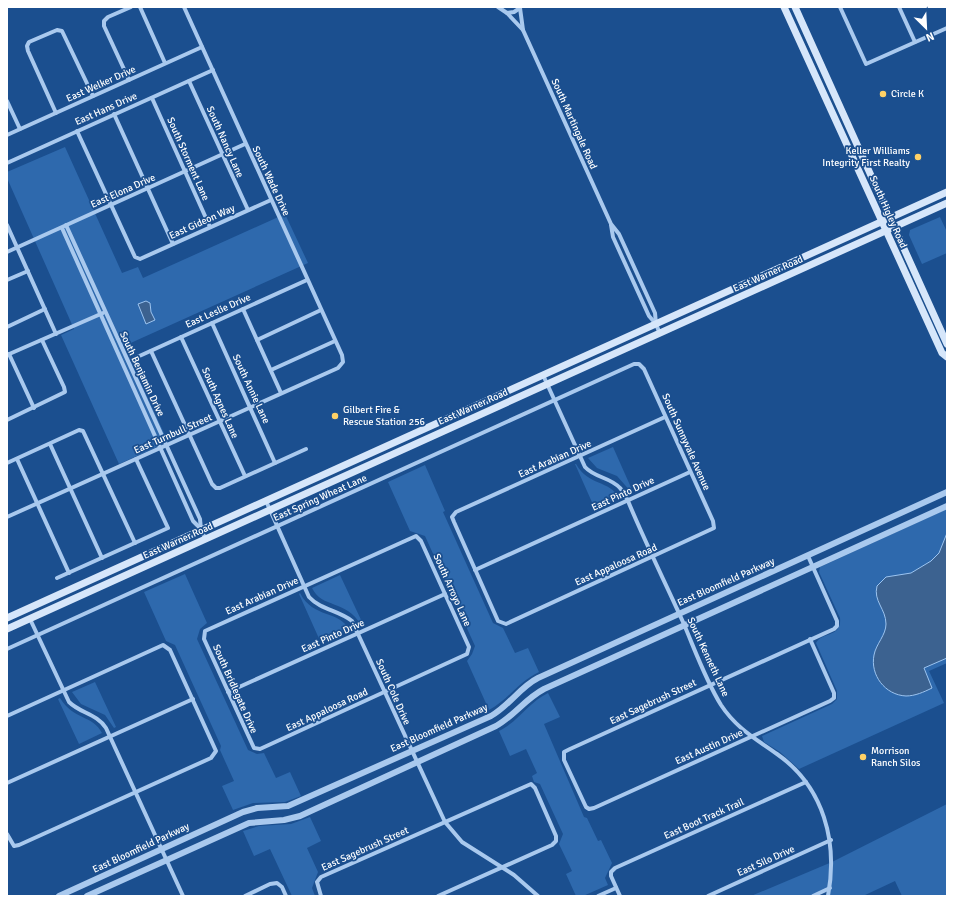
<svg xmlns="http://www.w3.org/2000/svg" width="954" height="903" font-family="Signika,sans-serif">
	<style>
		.green { fill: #2e69ad }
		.water { fill: #3c6290; stroke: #9cc4f0 }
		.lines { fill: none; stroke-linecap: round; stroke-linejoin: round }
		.minor { stroke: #a9c9ee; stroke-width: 4 }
		.tertiary { stroke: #a9c9ee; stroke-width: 6 }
		.secondary { stroke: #d6e6fa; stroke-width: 7 }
		.poi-dot { fill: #ffd166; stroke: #1b4f8f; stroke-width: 1.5 }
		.labels { text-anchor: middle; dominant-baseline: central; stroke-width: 3.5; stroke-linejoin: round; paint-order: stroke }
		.street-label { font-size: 10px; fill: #fff; stroke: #1b4f8f }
		.poi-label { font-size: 10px; fill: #fff; stroke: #1b4f8f; text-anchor: start }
	</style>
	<rect width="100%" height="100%" fill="#1b4f8f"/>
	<!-- green -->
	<g class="green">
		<path d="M65,147L122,273L138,267L143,278L285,214L308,263L124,346L168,442L119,464L61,335L74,329L7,178V172Z"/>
		<path d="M940,217L947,232V253L922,264L909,235L910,230Z"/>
		<path d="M613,447L633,492L632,493L617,476L597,468L588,458Z"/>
		<path d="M575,464H576C588,486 610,480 619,498L595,509Z"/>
		<path d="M425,465L445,511L443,512L493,623L503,628L515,653L528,648L539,672C518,682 508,700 489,710L467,661L472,654L475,646L425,536L410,531L388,482Z"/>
		<path d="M947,509V663L929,671L944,703L799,769L780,752L764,742L762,736L832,704L837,699V691L816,643C822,631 842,638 840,618L819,572L820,567Z"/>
		<path d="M185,574L207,623L200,629L197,639L248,750L257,754L264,753L276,778L290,772L301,796L285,802L253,803L233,810L222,786L234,781L220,750L221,746L175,645L166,641L144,592Z"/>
		<path d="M340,575L363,624L361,625C346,599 322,609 312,588Z"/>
		<path d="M300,593C313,619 340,610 349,630L321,643L299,594Z"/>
		<path d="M95,682L116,727L114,728L105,715L81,704L72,692Z"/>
		<path d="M548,693L560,717L544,724L584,817L587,818L598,841L601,840L612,863L605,878L608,885L583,896H576L566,874L572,871L559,844L563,834L540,784L534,782L532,776L537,773L526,749L510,756L499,731C518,722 529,702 548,693Z"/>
		<path d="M60,698C73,720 93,715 102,733L79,744L58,699Z"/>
		<path d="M947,804V896H902L895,881L863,896H828L830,888L812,896H751L832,862Z"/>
		<path d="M310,817L321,841L307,848L318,872L312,888L315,896H292L270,849L254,856L243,831L259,826L291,824Z"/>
	</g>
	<!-- water -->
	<g class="water">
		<path d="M146,301L150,303L151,312L155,320L146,324L138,304Z"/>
		<path d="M947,533V658L924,668L932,688C924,692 915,696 906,696C885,695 870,675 874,655C876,644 886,635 886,624C886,609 873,601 877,586L886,577L911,573L931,561L939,553Z"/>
	</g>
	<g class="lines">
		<!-- minor -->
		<g class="minor">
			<path d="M140,7L165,63"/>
			<path d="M498,7L507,13L514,12L520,8"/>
			<path d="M840,7L866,64L947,28"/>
			<path d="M899,7L915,42"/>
			<path d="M520,8L523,30L611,224L619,234L655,313L656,324"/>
			<path d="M507,13L523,30"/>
			<path d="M129,80L104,26V21L108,17L131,7"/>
			<path d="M189,81L248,210"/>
			<path d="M152,98L210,227"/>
			<path d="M7,101L20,129"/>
			<path d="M56,113L28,51L27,46L29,42L57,30L62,31L93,96"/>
			<path d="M114,114L173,244"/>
			<path d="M77,131L135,257L140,259L271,200"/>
			<path d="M7,135L202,47"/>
			<path d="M7,163L213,70"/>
			<path d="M7,225L56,334"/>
			<path d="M66,225L200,519L201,530L206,540"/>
			<path d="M611,225L613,237L649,316L656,324L660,334"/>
			<path d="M62,228L193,521L201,529"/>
			<path d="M7,252L245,144"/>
			<path d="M7,280L28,271"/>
			<path d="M243,309L281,393"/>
			<path d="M212,323L275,463"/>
			<path d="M7,327L45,309"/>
			<path d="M181,337L245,476"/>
			<path d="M257,340L321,310"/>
			<path d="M151,351L212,484L216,488H220L306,449"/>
			<path d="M9,354L34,408"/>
			<path d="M7,355L103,313"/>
			<path d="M135,358L307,280"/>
			<path d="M271,370L335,341"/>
			<path d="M543,375L585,467C595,478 610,477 620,488C623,491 626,497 628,501C645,542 665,582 683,622C695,650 705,679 721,705C736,728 756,739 777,754C824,787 838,842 828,896"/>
			<path d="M7,420L65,392L64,387L42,340"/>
			<path d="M50,444L102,558"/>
			<path d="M17,459L69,573"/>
			<path d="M7,463L79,430L83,431L135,543"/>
			<path d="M266,501L309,597C321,610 338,610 352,621L445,822L462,842L514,875L538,896"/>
			<path d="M7,517L338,368L343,362L342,355L184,7"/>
			<path d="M416,536L421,541L469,647L467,654L260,749L254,748L204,639L205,631Z"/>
			<path d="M808,556L837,621V626L834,629L570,749L564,752V760L586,807L589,809L594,808L830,701L834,698V693L810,639"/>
			<path d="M475,570L690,472"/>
			<path d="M57,578L168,528L136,459"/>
			<path d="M30,619L69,702C80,713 97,714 106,728L183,896"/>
			<path d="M7,649L634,364H639L644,369L713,521L714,528L506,624L498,621L454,522L452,517L456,512L665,417"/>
			<path d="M228,692L445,594"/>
			<path d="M7,716L163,645L170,650L216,751L211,758L19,845L14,846L7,834"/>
			<path d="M7,783L193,699"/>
			<path d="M245,896L270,884L277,883L282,887L286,896"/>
			<path d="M321,896L317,882L321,877L531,784L535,788L556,836V841L552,845L438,896"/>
			<path d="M598,896L616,888"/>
			<path d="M620,896L611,876V872L615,868L806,782"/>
			<path d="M708,896L831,840"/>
			<path d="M813,896L830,888"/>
		</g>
		<!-- tertiary -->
		<g class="tertiary">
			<path d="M59,896L243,812L257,808L288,806L491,716C509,706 520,687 538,678L947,492"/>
			<path d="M87,896L249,823L284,820L300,816L496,726C514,716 525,699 544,689L947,506"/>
		</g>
		<!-- secondary -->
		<g class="secondary">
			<path d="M784,7L942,353L947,357"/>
			<path d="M795,7L947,344"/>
			<path d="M7,618L947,192"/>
			<path d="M7,629L947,203"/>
		</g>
	</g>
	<!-- markers -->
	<g class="poi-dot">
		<circle cx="883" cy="94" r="4"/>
		<circle cx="918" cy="157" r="4"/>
		<circle cx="335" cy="416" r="4"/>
		<circle cx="863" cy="757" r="4"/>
	</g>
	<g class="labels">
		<!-- street labels -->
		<g class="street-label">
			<text transform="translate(101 84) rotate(-24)">East Welker Drive</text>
			<text transform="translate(106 109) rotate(-24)">East Hans Drive</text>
			<text transform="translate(574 124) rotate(66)">South Martingale Road</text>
			<text transform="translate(225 142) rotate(66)">South Nancy Lane</text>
			<text transform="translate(188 159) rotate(66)">South Storment Lane</text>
			<text transform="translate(271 181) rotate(65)">South Wade Drive</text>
			<text transform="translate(123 191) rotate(-24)">East Elona Drive</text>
			<text transform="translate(888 212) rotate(66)">South Higley Road</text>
			<text transform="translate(202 222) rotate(-24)">East Gideon Way</text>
			<text transform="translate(768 274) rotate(-24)">East Warner Road</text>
			<text transform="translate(218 311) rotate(-24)">East Leslie Drive</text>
			<text transform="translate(142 374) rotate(65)">South Benjamin Drive</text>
			<text transform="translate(251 389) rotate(65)">South Annie Lane</text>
			<text transform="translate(220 403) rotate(66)">South Agnes Lane</text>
			<text transform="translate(473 407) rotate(-24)">East Warner Road</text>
			<text transform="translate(173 434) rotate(-24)">East Turnbull Street</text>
			<text transform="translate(686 442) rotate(66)">South Sunnyvale Avenue</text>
			<text transform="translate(555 459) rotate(-24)">East Arabian Drive</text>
			<text transform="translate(623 494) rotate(-25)">East Pinto Drive</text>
			<text transform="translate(320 498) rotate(-24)">East Spring Wheat Lane</text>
			<text transform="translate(178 541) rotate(-24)">East Warner Road</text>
			<text transform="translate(616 565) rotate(-24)">East Appaloosa Road</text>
			<text transform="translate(726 582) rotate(-24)">East Bloomfield Parkway</text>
			<text transform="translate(452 590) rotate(66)">South Arroyo Lane</text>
			<text transform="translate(262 596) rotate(-24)">East Arabian Drive</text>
			<text transform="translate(333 636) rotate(-24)">East Pinto Drive</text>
			<text transform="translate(708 657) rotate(65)">South Kenneth Lane</text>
			<text transform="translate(235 689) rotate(66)">South Bridlegate Drive</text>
			<text transform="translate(393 692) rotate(66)">South Cole Drive</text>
			<text transform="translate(653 702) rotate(-25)">East Sagebrush Street</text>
			<text transform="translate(327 710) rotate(-25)">East Appaloosa Road</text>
			<text transform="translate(439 728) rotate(-24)">East Bloomfield Parkway</text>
			<text transform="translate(709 747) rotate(-24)">East Austin Drive</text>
			<text transform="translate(704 819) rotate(-24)">East Boot Track Trail</text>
			<text transform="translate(141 848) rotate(-25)">East Bloomfield Parkway</text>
			<text transform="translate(365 849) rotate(-24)">East Sagebrush Street</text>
			<text transform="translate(766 861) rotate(-24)">East Silo Drive</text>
		</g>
		<!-- poi labels -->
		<g class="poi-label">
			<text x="891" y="94">Circle K</text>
			<text x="910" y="151" text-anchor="end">Keller Williams<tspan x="910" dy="12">Integrity First Realty</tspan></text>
			<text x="343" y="410">Gilbert Fire &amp;<tspan x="343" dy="12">Rescue Station 256</tspan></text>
			<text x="871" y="751">Morrison<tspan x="871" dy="12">Ranch Silos</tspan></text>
		</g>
	</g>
	<!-- border -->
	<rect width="954" height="903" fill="none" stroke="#ffffff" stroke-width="16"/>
	<!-- north arrow -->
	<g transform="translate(926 28) rotate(156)" stroke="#1b4f8f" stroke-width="3" paint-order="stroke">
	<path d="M0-3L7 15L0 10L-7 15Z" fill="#ffffff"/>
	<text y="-6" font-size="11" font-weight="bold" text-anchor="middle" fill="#ffffff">N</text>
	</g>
</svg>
